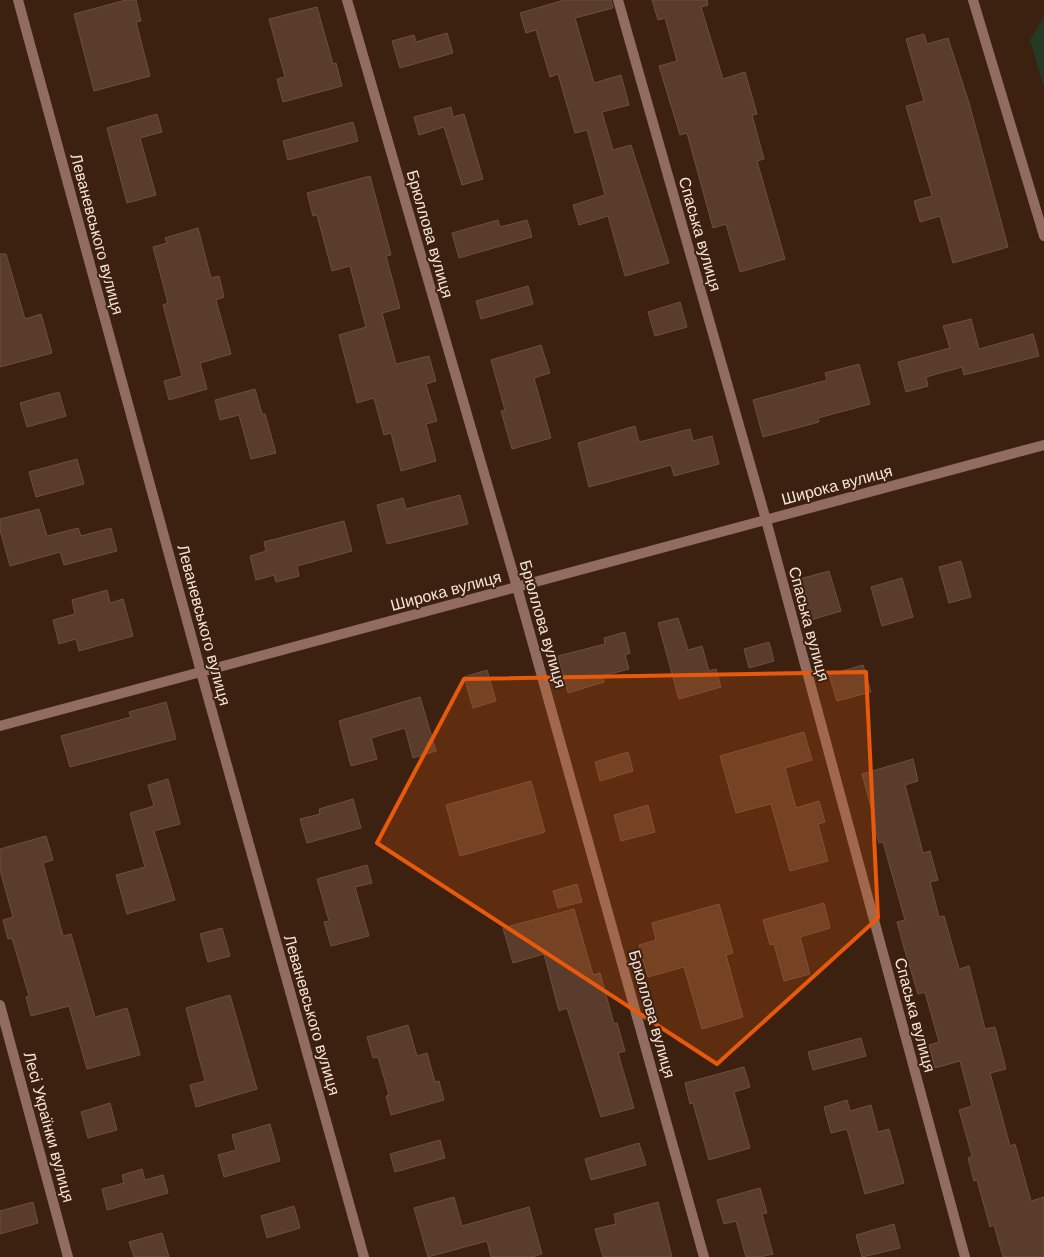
<svg xmlns="http://www.w3.org/2000/svg" width="1044" height="1257" font-family="Arial,sans-serif">
	<style>
		.green { fill: #253a24 }
		.building { fill: #593c2b; stroke: #6e4f3e }
		.lines { fill: none; stroke-linecap: round; stroke-linejoin: round }
		.minor { stroke: #926c60; stroke-width: 10 }
		.tertiary { stroke: #926c60; stroke-width: 10 }
		.marked { fill: #e8590c; fill-opacity: 0.2; stroke: #e8590c; stroke-width: 4; stroke-linejoin: round }
		.labels { text-anchor: middle; dominant-baseline: central; stroke-width: 4; stroke-linejoin: round; paint-order: stroke }
		.street-label { font-size: 16px; fill: #f6e3d9; stroke: #3c2111 }
	</style>
	<rect width="100%" height="100%" fill="#3c2111"/>
	<!-- green -->
	<path class="green" d="M1044,17V88L1030,40Z"/>
	<!-- building -->
	<g class="building">
		<path d="M126,0H136L141,21L136,22L150,76L94,91L74,14Z"/>
		<path d="M564,0H611L613,8L575,18L594,83L621,75L629,105L602,112L613,150L631,145L669,263L625,276L608,216L579,225L573,205L605,195L587,130L575,133L558,74L550,77L536,30L526,33L520,13Z"/>
		<path d="M652,0H707L708,5L701,7L723,79L745,72L757,114L752,115L764,159L757,161L785,259L740,272L726,224L713,228L687,133L680,135L659,66L677,61L665,18L658,20Z"/>
		<path d="M317,7L333,64L336,63L342,86L283,102L277,79L285,77L269,19Z"/>
		<path d="M447,33L453,53L400,68L392,41L414,35L416,42Z"/>
		<path d="M924,34L927,44L948,38L969,103L1008,247L953,263L940,216L920,222L914,201L932,196L906,106L924,101L906,39Z"/>
		<path d="M451,107L453,117L464,114L483,179L462,185L444,127L419,135L414,117Z"/>
		<path d="M157,114L162,132L140,138L156,195L127,203L107,128Z"/>
		<path d="M353,122L358,141L288,160L283,141Z"/>
		<path d="M370,176L391,255L386,256L400,308L382,313L396,364L429,356L436,381L426,384L437,421L426,424L436,461L401,471L391,433L384,435L374,398L357,403L339,335L366,327L350,266L332,271L317,215L313,216L307,193Z"/>
		<path d="M498,220L500,227L527,220L532,237L459,258L452,233Z"/>
		<path d="M198,228L211,278L219,276L224,297L216,300L231,354L200,363L207,389L169,400L164,381L182,376L163,305L168,303L153,247L167,243L165,238Z"/>
		<path d="M0,254H6L25,319L41,314L52,353L0,367Z"/>
		<path d="M528,286L533,304L481,319L476,301Z"/>
		<path d="M680,302L687,327L655,336L648,312Z"/>
		<path d="M971,319L979,349L1033,334L1039,356L964,375L962,367L926,377L928,386L906,392L898,362L950,348L943,326Z"/>
		<path d="M541,345L550,373L534,378L551,438L512,449L501,411L505,410L491,360Z"/>
		<path d="M859,364L870,404L818,418L819,422L763,437L753,400L827,380L825,373Z"/>
		<path d="M255,389L262,414H265L276,453L251,459L239,415L220,420L215,400Z"/>
		<path d="M59,392L66,416L27,427L20,403Z"/>
		<path d="M635,426L639,442L690,429L693,441L712,436L719,464L674,476L671,465L589,487L578,443Z"/>
		<path d="M77,459L84,484L36,497L29,472Z"/>
		<path d="M460,495L468,524L387,544L377,505L403,498L406,509Z"/>
		<path d="M39,509L47,536L78,528L81,536L111,528L117,551L64,565L60,552L10,566L0,530V519Z"/>
		<path d="M344,521L352,551L297,566L299,576L276,582L274,575L256,580L250,556L266,551L264,542Z"/>
		<path d="M961,561L971,597L949,603L939,567Z"/>
		<path d="M829,571L841,611L811,620L800,579Z"/>
		<path d="M902,578L913,617L882,626L871,587Z"/>
		<path d="M107,590L110,603L123,599L133,636L79,651L76,639L59,644L53,620L75,614L72,600Z"/>
		<path d="M678,618L688,650L702,646L709,671L716,669L721,687L679,699L658,623Z"/>
		<path d="M625,632L630,653L625,655L629,669L602,676L604,682L568,693L558,656L605,644L604,638Z"/>
		<path d="M769,642L774,661L749,668L744,649Z"/>
		<path d="M863,665L871,692L837,701L829,675Z"/>
		<path d="M487,670L496,701L473,708L464,677Z"/>
		<path d="M420,697L436,751L413,758L405,728L371,738L377,759L351,766L339,721Z"/>
		<path d="M166,702L176,739L70,767L61,736L131,717L129,712Z"/>
		<path d="M804,732L812,760L785,768L796,808L819,801L825,822L818,824L828,861L790,871L771,804L736,813L720,756Z"/>
		<path d="M628,752L633,771L600,781L595,762Z"/>
		<path d="M913,759L918,781L905,785L923,853L930,851L938,880L930,882L939,917L944,916L959,969L969,966L985,1029L995,1027L1006,1069L990,1073L1010,1146L1015,1144L1031,1201L1044,1197V1257H1003L994,1225L990,1227L977,1180L974,1181L968,1158L972,1156L959,1110L972,1106L960,1061L935,1068L929,1045L939,1042L925,992L918,994L903,944L897,922L905,920L883,842L879,843L874,825H876L862,774Z"/>
		<path d="M168,779L180,824L154,831L175,900L127,914L116,875L145,867L130,813L154,806L148,785Z"/>
		<path d="M531,781L545,832L460,856L446,805Z"/>
		<path d="M353,799L361,828L307,843L300,819L320,814L319,809Z"/>
		<path d="M648,805L655,832L621,841L614,815Z"/>
		<path d="M46,836L53,860L43,863L63,936L71,934L95,1017L127,1008L140,1055L87,1069L69,1006L31,1016L26,997L29,996L12,938L8,939L3,920L13,917L0,870V849Z"/>
		<path d="M367,865L372,883L355,887L369,936L331,946L324,922L329,921L317,879Z"/>
		<path d="M577,884L582,902L558,908L553,891Z"/>
		<path d="M824,903L830,928L800,937L810,974L784,981L774,944L770,945L763,920Z"/>
		<path d="M719,904L733,953L726,955L743,1017L702,1029L684,967L648,977L639,945L656,940L652,923Z"/>
		<path d="M574,909L593,975L600,973L614,1024L617,1023L625,1051L618,1053L634,1108L601,1117L567,1008L559,1011L544,954L513,963L503,928Z"/>
		<path d="M222,928L230,956L208,962L200,934Z"/>
		<path d="M230,995L257,1089L196,1107L190,1085L205,1081L186,1008Z"/>
		<path d="M408,1025L417,1056L427,1053L435,1082L439,1081L444,1100L391,1115L386,1096L389,1095L378,1057L373,1058L367,1037Z"/>
		<path d="M861,1038L866,1056L813,1070L808,1052Z"/>
		<path d="M744,1067L750,1087L734,1092L750,1148L709,1160L693,1103L690,1104L685,1083Z"/>
		<path d="M847,1100L850,1111L871,1105L878,1132L889,1129L904,1183L865,1194L847,1129L831,1133L824,1107Z"/>
		<path d="M110,1103L117,1130L88,1138L81,1112Z"/>
		<path d="M270,1124L280,1161L224,1177L218,1155L236,1150L232,1135Z"/>
		<path d="M440,1140L445,1158L395,1172L390,1154Z"/>
		<path d="M639,1143L646,1165L591,1180L585,1159Z"/>
		<path d="M142,1169L145,1180L163,1175L168,1193L107,1210L102,1189L124,1183L122,1175Z"/>
		<path d="M760,1188L767,1213L762,1214L773,1254L760,1257H746L736,1221L724,1224L717,1200Z"/>
		<path d="M454,1197L462,1226L529,1207L542,1254L532,1257H491L487,1241L428,1257L414,1208Z"/>
		<path d="M33,1202L38,1223L0,1234V1211Z"/>
		<path d="M658,1202L672,1257H603L595,1229L616,1224L614,1214Z"/>
		<path d="M294,1206L300,1228L267,1238L261,1216Z"/>
		<path d="M894,1224L900,1248L862,1257L856,1235Z"/>
		<path d="M162,1233L169,1257H134L129,1242Z"/>
	</g>
	<g class="lines">
		<!-- minor -->
		<g class="minor">
			<path d="M347,0L517,587L704,1257"/>
			<path d="M618,0L766,520L965,1257"/>
			<path d="M973,0L1044,236"/>
			<path d="M0,726L1044,445"/>
			<path d="M0,1005L68,1257"/>
		</g>
		<!-- tertiary -->
		<path class="tertiary" d="M18,0L201,672L364,1257"/>
	</g>
	<!-- marked area -->
	<path class="marked" d="M866,672L878,918L717,1064L377,843L464,679Z"/>
	<g class="labels">
		<!-- street labels -->
		<g class="street-label">
			<text transform="translate(97 234) rotate(75)">Леваневського вулиця</text>
			<text transform="translate(430 234) rotate(74)">Брюллова вулиця</text>
			<text transform="translate(700 234) rotate(74)">Спаська вулиця</text>
			<text transform="translate(837 485) rotate(-15)">Широка вулиця</text>
			<text transform="translate(446 591) rotate(-15)">Широка вулиця</text>
			<text transform="translate(543 624) rotate(74)">Брюллова вулиця</text>
			<text transform="translate(809 624) rotate(75)">Спаська вулиця</text>
			<text transform="translate(204 625) rotate(75)">Леваневського вулиця</text>
			<text transform="translate(652 1014) rotate(74)">Брюллова вулиця</text>
			<text transform="translate(312 1015) rotate(74)">Леваневського вулиця</text>
			<text transform="translate(915 1015) rotate(75)">Спаська вулиця</text>
			<text transform="translate(49 1127) rotate(75)">Лесі Українки вулиця</text>
		</g>
	</g>
</svg>
